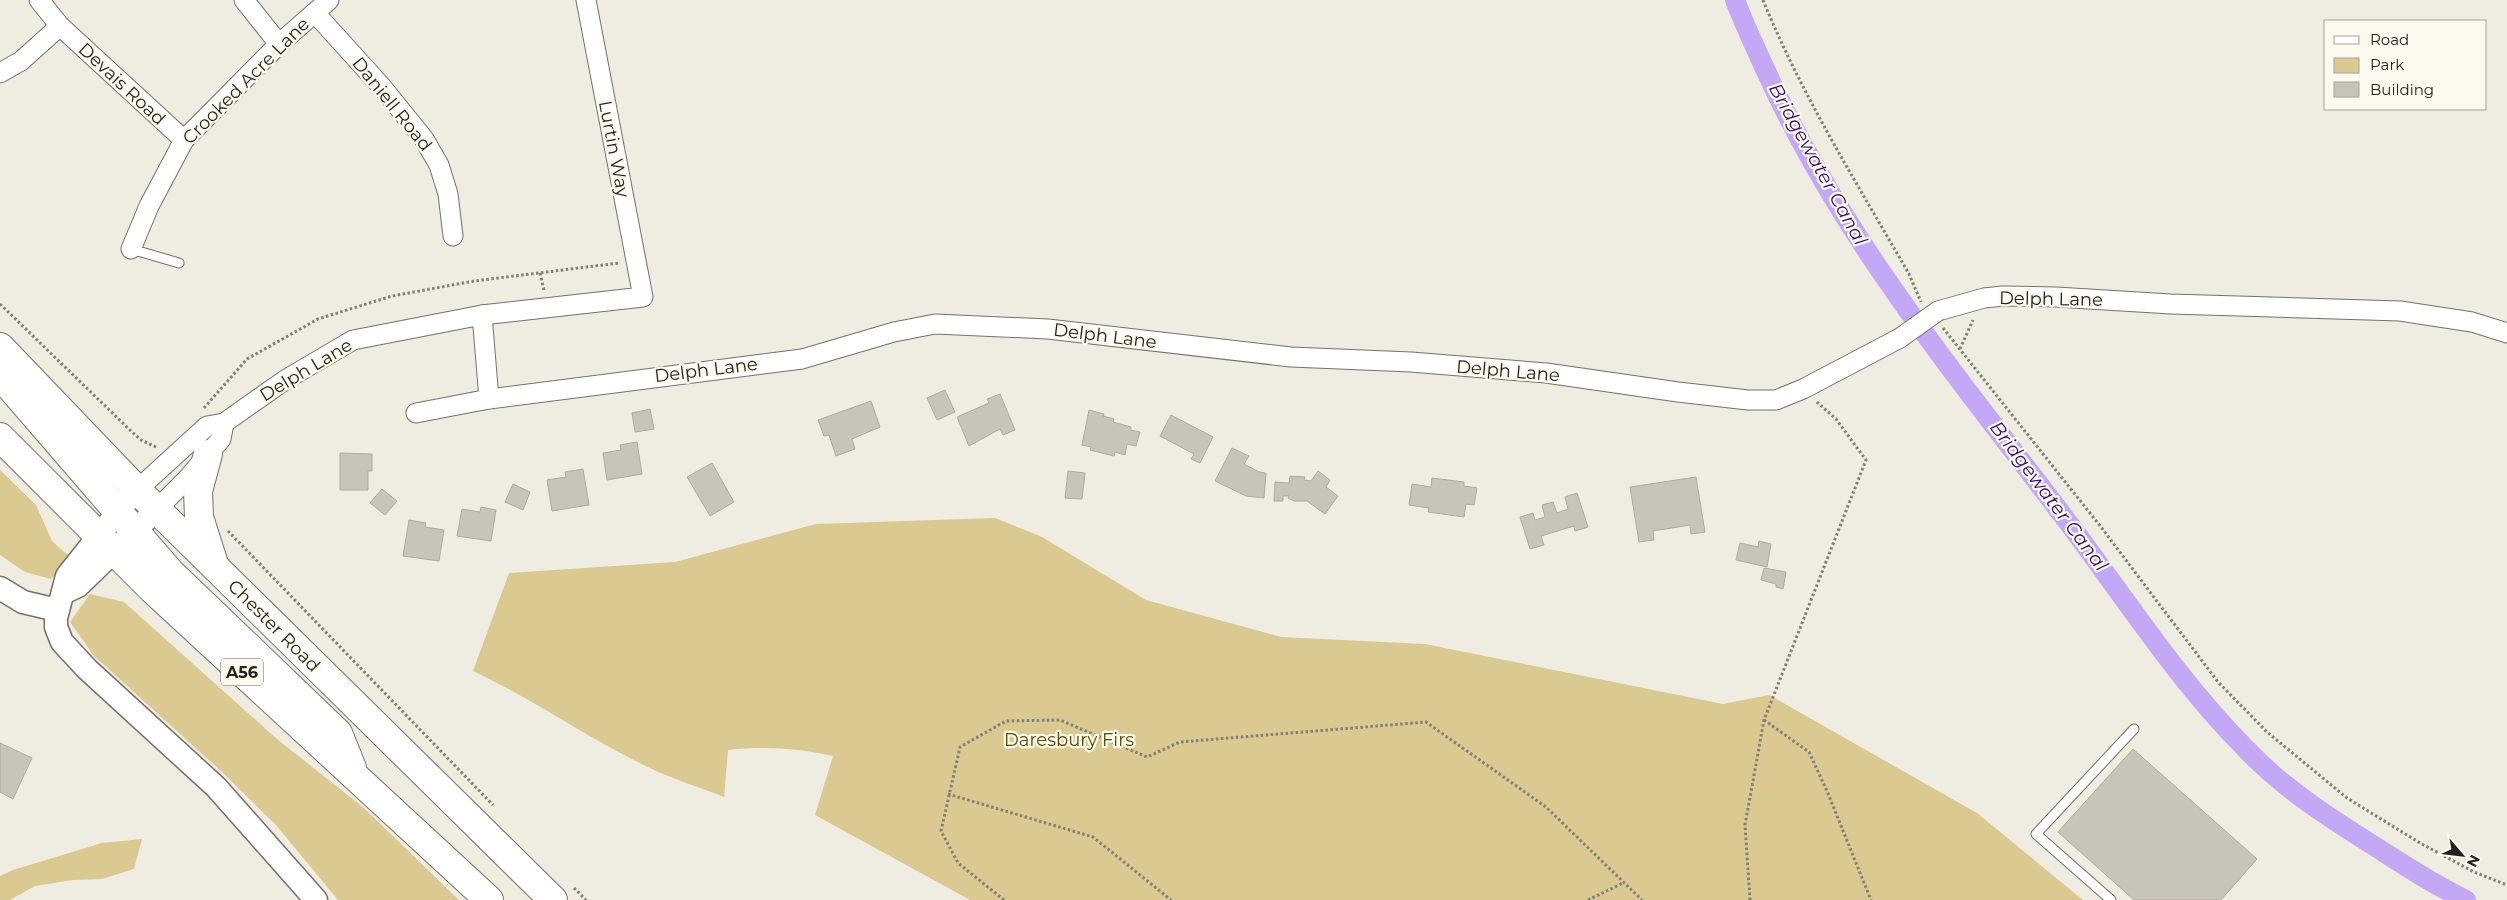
<svg xmlns="http://www.w3.org/2000/svg" width="2507" height="900" font-family="Montserrat,sans-serif">
	<style>
		.green { fill: #daca91 }
		.lines { fill: none; stroke-linecap: round; stroke-linejoin: round }
		.canal { stroke: #c3a9f5; stroke-width: 20 }
		.building { fill: #c7c4ba; stroke: #aeaba1 }
		.service-casing { stroke: #747168; stroke-width: 11 }
		.minor-casing { stroke: #747168; stroke-width: 21 }
		.tertiary-casing { stroke: #747168; stroke-width: 25 }
		.trunk-casing { stroke: #747168; stroke-width: 30 }
		.path { stroke: #817f77; stroke-width: 3; stroke-dasharray: 2.5 2.5; stroke-linecap: butt }
		.service { stroke: #fff; stroke-width: 9 }
		.minor { stroke: #fff; stroke-width: 19 }
		.tertiary { stroke: #fff; stroke-width: 22 }
		.trunk { stroke: #fff; stroke-width: 28 }
		.minor-bridge-casing { stroke: #747168; stroke-width: 21; stroke-linecap: butt }
		.minor-bridge { stroke: #fff; stroke-width: 19 }
		.labels { text-anchor: middle; dominant-baseline: central; stroke-width: 4.5; stroke-linejoin: round; paint-order: stroke }
		.shield { fill: #fcf9ee; stroke: #64625c; stroke-width: 1 }
		.shield-label { font-size: 16px; font-weight: bold; fill: #23221e }
		.street-label { font-size: 18px; fill: #23221e; stroke: #fcf9ee }
		.park-label { font-size: 18px; fill: #5b4b06; stroke: #fcf9ee }
		.water-label { font-size: 19px; font-style: italic; fill: #370b63; stroke: #fcf9ee }
	</style>
	<rect width="100%" height="100%" fill="#efece1"/>
	<!-- green -->
	<g class="green">
		<path d="M0,470L36,505L52,541L70,557L51,579L25,572L0,555Z"/>
		<path d="M995,518L1042,537L1146,600L1281,637L1425,644L1723,704L1769,695L1977,813L2083,900H970L815,815L833,756C798,748 763,746 728,750L724,797C700,787 675,780 652,769C590,740 535,700 473,671L509,573L675,562L816,524Z"/>
		<path d="M90,594L124,602L277,739L364,808L459,900H338L276,825L222,772L94,656L70,622Z"/>
		<path d="M142,839L134,869L102,879L73,880L35,886L10,900H0V876L13,870L102,843Z"/>
	</g>
	<g class="lines">
		<!-- canal -->
		<path class="canal" d="M1735,0C1744,24 1755,47 1766,71C1840,235 1956,375 2064,517C2124,596 2177,680 2247,750C2285,790 2333,820 2379,849C2407,867 2436,886 2466,900"/>
	</g>
	<!-- building -->
	<g class="building">
		<path d="M945,390L955,412L937,420L927,398Z"/>
		<path d="M1000,394L1015,430L1003,435L1000,429L969,446L957,417L989,403L987,399Z"/>
		<path d="M871,401L880,427L852,439L855,449L836,456L829,435L824,436L818,420Z"/>
		<path d="M650,409L654,429L635,432L632,413Z"/>
		<path d="M1089,410L1104,414L1103,416L1114,419L1113,422L1131,427V430L1140,432L1136,446L1127,444L1125,455L1115,452L1114,456L1090,450L1091,447L1082,445Z"/>
		<path d="M1171,415L1213,437L1200,463L1191,459L1194,454L1160,436Z"/>
		<path d="M637,442L642,474L607,480L603,453L621,450L620,445Z"/>
		<path d="M1232,448L1249,456L1244,464L1259,472L1266,473L1264,498L1246,496L1215,481Z"/>
		<path d="M340,453L372,454V471H368V490H340Z"/>
		<path d="M712,463L734,502L710,516L687,477Z"/>
		<path d="M583,469L589,505L552,511L547,480L566,477L565,472Z"/>
		<path d="M1068,471L1085,473L1082,499L1065,498Z"/>
		<path d="M1318,471L1330,480L1326,487L1338,496L1325,514L1307,501H1294L1288,498L1289,496H1283V501H1274L1275,482L1289,483L1290,476L1305,477L1304,480L1311,481Z"/>
		<path d="M1696,477L1705,532L1691,534L1690,525L1653,531L1654,540L1639,542L1630,487Z"/>
		<path d="M1432,478L1464,482V486L1477,488L1474,505L1466,504L1464,517L1428,512L1429,508L1409,505L1412,484L1431,487Z"/>
		<path d="M513,484L530,492L523,510L505,502Z"/>
		<path d="M382,489L397,501L385,515L370,503Z"/>
		<path d="M1577,493L1588,527L1575,531L1574,526L1541,536L1544,545L1530,549L1520,517L1533,513L1535,520L1545,517L1542,505L1553,502L1557,513L1568,509L1565,497Z"/>
		<path d="M481,507L496,510L491,541L457,536L462,509L480,512Z"/>
		<path d="M409,520L426,523L425,527L444,530L439,561L403,556Z"/>
		<path d="M1759,541L1771,544L1767,567L1736,560L1740,543L1758,547Z"/>
		<path d="M1764,568L1786,572L1783,589L1776,587V584L1761,580Z"/>
		<path d="M0,743L32,758L13,799L0,792Z"/>
		<path d="M2133,749L2257,859L2221,900H2134L2058,832Z"/>
	</g>
	<g class="lines">
		<defs>
			<g id="service">
				<path d="M131,249L179,263"/>
				<path d="M2111,900L2036,834L2134,729"/>
			</g>
			<g id="minor">
				<path d="M39,0L60,26L184,140"/>
				<path d="M244,0L279,44"/>
				<path d="M315,13L382,87L424,139L439,165L448,194L453,236"/>
				<path d="M0,73L21,61L60,26"/>
				<path d="M131,249L149,206L184,140L279,44L329,0"/>
				<path d="M1938,311L1984,298L2003,296L2056,297L2171,304L2400,311L2472,322L2507,333"/>
				<path d="M482,315L489,399"/>
				<path d="M416,413L489,399L802,359L894,332L935,324L1048,329L1291,357L1411,362L1546,373L1678,392L1748,400H1776L1803,389L1900,338"/>
				<path d="M137,490L207,426L224,423L285,380L353,340L482,315L643,297L586,0"/>
				<path d="M157,509L188,478L221,439L224,423"/>
			</g>
			<g id="tertiary">
				<path d="M129,498L67,576L56,618V627L62,642L87,669L216,787L316,900"/>
				<path d="M0,588L23,602L57,610"/>
				<path d="M63,593L78,586L157,509"/>
			</g>
			<g id="trunk">
				<path d="M0,347L137,490L553,900"/>
				<path d="M0,375L170,572L338,733L352,768"/>
				<path d="M0,437L152,589L489,900"/>
				<path d="M208,454L198,491L199,517L213,561"/>
			</g>
		</defs>
		<!-- service casing -->
		<use href="#service" class="service-casing"/>
		<!-- minor casing -->
		<use href="#minor" class="minor-casing"/>
		<!-- tertiary casing -->
		<use href="#tertiary" class="tertiary-casing"/>
		<!-- trunk casing -->
		<use href="#trunk" class="trunk-casing"/>
		<!-- path -->
		<g class="path">
			<path d="M1763,0C1802,96 1858,185 1909,274L1921,302"/>
			<path d="M540,273L544,290"/>
			<path d="M0,304L132,432L141,440L156,447"/>
			<path d="M1943,328L2101,527L2218,682L2267,732L2347,798L2420,843L2474,872L2507,885"/>
			<path d="M1960,349L1973,320"/>
			<path d="M204,408L247,359L318,319L392,296L474,281L619,263"/>
			<path d="M228,531L493,805"/>
			<path d="M1764,720L1809,752L1827,791L1871,900"/>
			<path d="M948,794L1093,837L1171,900"/>
			<path d="M574,888L586,900"/>
			<path d="M1004,900L958,863L941,831L960,747L1006,721L1060,720L1147,757L1180,742L1426,722L1546,807L1642,900"/>
			<path d="M1588,900L1623,883"/>
			<path d="M1750,900L1745,825L1764,720L1866,460L1836,419L1817,402"/>
		</g>
		<!-- service -->
		<use href="#service" class="service"/>
		<!-- minor -->
		<use href="#minor" class="minor"/>
		<!-- tertiary -->
		<use href="#tertiary" class="tertiary"/>
		<!-- trunk -->
		<use href="#trunk" class="trunk"/>
		<defs>
			<path id="minor-bridge" d="M1900,338L1938,311"/>
		</defs>
		<!-- minor-bridge casing -->
		<use href="#minor-bridge" class="minor-bridge-casing"/>
		<!-- minor-bridge -->
		<use href="#minor-bridge" class="minor-bridge"/>
	</g>
	<g class="labels">
		<!-- shield labels -->
		<rect class="shield" x="221" y="658.5" width="42" height="27" rx="4"/>
		<g class="shield-label">
			<text x="242" y="672">A56</text>
		</g>
		<!-- street labels -->
		<g class="street-label">
			<text transform="translate(246 81) rotate(-45)">Crooked Acre Lane</text>
			<text transform="translate(122 84) rotate(43)">Devais Road</text>
			<text transform="translate(392 104) rotate(51)">Daniell Road</text>
			<text transform="translate(614 149) rotate(79)">Lurtin Way</text>
			<text transform="translate(2051 299) rotate(1)">Delph Lane</text>
			<text transform="translate(1105 336) rotate(7)">Delph Lane</text>
			<text transform="translate(306 370) rotate(-31)">Delph Lane</text>
			<text transform="translate(706 370) rotate(-7)">Delph Lane</text>
			<text transform="translate(1508 371) rotate(5)">Delph Lane</text>
			<text transform="translate(274 626) rotate(45)">Chester Road</text>
		</g>
		<!-- park labels -->
		<g class="park-label">
			<text x="1069" y="740">Daresbury Firs</text>
		</g>
		<!-- water labels -->
		<g class="water-label">
			<text transform="translate(1818 164) rotate(61)">Bridgewater Canal</text>
			<text transform="translate(2049 496) rotate(53)">Bridgewater Canal</text>
		</g>
	</g>
	<!-- legend -->
	<rect x="2324" y="20" width="162" height="90" fill="#fcf9ee" stroke="#a5a39b"/>
	<rect x="2334" y="36" width="25" height="8" fill="#ffffff" stroke="#a5a39b"/>
	<text x="2370" y="45" font-size="15" fill="#23221e">Road</text>
	<rect x="2334" y="58" width="25" height="15" fill="#daca91" stroke="#a5a39b"/>
	<text x="2370" y="70" font-size="15" fill="#23221e">Park</text>
	<rect x="2334" y="82" width="25" height="15" fill="#c7c4ba" stroke="#a5a39b"/>
	<text x="2370" y="95" font-size="15" fill="#23221e">Building</text>
	<!-- north arrow -->
	<g transform="translate(2462 855) rotate(118)" stroke="#fcf9ee" stroke-width="4" paint-order="stroke">
	<path d="M0-4L9 19L0 12L-9 19Z" fill="#23221e"/>
	<text y="-8" font-size="14" font-weight="bold" text-anchor="middle" fill="#23221e">N</text>
	</g>
</svg>
